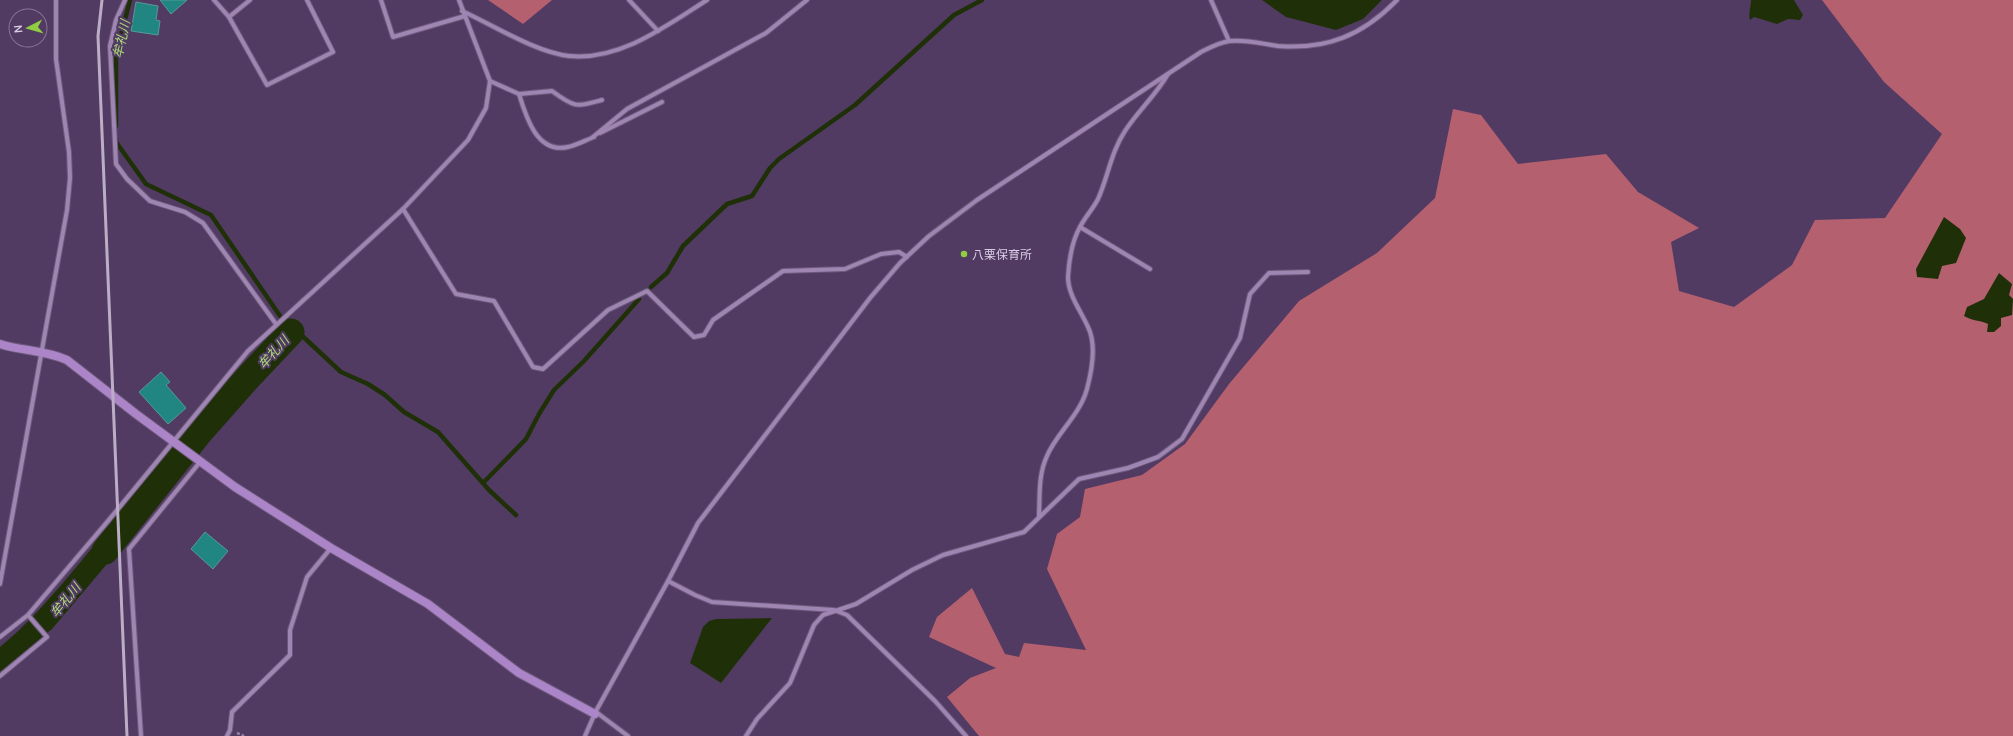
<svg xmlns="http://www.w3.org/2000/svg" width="2013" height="736" font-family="Manrope,'Noto Sans JP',sans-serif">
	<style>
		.forest { fill: #b5606f }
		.water { fill: #1f3008 }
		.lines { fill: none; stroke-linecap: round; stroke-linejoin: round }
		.stream { stroke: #1f3008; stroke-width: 4.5 }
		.river { stroke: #1f3008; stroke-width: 27 }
		.building { fill: #218681; stroke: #559a96 }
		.street-casing { stroke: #6b5879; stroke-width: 6 }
		.secondary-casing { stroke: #6b5879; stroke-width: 10 }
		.path { stroke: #9583a3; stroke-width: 2.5; stroke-dasharray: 3 2; stroke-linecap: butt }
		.street { stroke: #9e85b2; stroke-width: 4 }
		.secondary { stroke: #ab85c7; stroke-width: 8 }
		.rail { stroke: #bcadc7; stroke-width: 3 }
		.poi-dot { fill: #90cd40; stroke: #523b63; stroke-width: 1.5 }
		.labels { text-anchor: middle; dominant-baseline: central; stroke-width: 4; stroke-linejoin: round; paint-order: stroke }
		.poi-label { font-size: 12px; fill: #d9cce3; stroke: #523b63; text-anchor: start }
		.water-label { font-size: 13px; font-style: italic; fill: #abdb76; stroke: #523b63 }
	</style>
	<rect width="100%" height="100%" fill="#523b63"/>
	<!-- forest -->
	<g class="forest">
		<path d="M488,0H552L523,24Z"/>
		<path d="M1822,0H2013V736H979L947,697L970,678L996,668L929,637L937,617L972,588L1005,654L1019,657L1024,643L1086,650L1047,569L1057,534L1080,517L1085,489L1142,475L1185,444L1229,384L1299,301L1377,253L1435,198L1453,109L1481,115L1518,164L1606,154L1638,192L1699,228L1671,242L1679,291L1734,307L1792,265L1815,220L1885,218L1942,134L1884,82Z"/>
	</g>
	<!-- water -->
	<g class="water">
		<path d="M1262,0H1382L1363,19L1336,30L1286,17Z"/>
		<path d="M1751,0H1794L1803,15L1800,20L1788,19L1777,24L1754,17L1750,20C1748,12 1751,8 1751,0Z"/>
		<path d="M1944,217L1960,229L1966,238L1956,263L1942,266L1938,279L1917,277L1916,269Z"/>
		<path d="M1999,273L2012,284L2009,295L2013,299L2012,315L2001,318V326L1994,332H1987L1988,324C1980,320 1972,321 1964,316L1967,307L1984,299Z"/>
		<path d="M123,511L132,532L107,564L52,629L0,672V647C45,610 84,556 123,511Z"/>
		<path d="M772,618L721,683L690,663L703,627L709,621L716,619Z"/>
	</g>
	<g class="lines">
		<!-- stream -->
		<g class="stream">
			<path d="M116,126V55L130,0"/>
			<path d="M116,140V142L146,184L211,215L291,332H298L341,372L368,384L385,395L404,412L438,432L489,490L516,515"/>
			<path d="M651,287L667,273L683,246L727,204L752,196L770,168L779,159L855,105L954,15L982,0"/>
			<path d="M484,482L526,439L539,414L554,390L584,361L639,299"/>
		</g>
		<!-- river -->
		<path class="river" d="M105,551L199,433L244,382L291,332"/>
	</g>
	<!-- building -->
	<g class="building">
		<path d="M160,0H187L171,14Z"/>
		<path d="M136,2L158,6L156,20L160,21L158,35L131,31Z"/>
		<path d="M161,372L170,382L166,385L186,408L168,424L139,392Z"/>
		<path d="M205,532L228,551L213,569L191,549Z"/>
	</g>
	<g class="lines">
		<defs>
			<g id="street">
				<path d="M125,0L116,20L110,46L116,164L127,179L150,201L185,212L203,223L276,324"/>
				<path d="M214,0L229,17L267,85L333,52L307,0"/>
				<path d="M381,0L393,37L465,16"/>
				<path d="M629,0L658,31"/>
				<path d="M1211,0L1229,41"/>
				<path d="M462,11C493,25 535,52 569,56C620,61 666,26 707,0"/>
				<path d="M229,17L250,0"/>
				<path d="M490,81L519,94L552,91C575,108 576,107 602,100"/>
				<path d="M519,94C526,117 537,154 568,147C577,145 586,140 594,137"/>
				<path d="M600,133L662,102"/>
				<path d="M593,137L627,109L766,33L807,0"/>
				<path d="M403,209L456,294L494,301L533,367L543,369L608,310L647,291L694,337L704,335L713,320L783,271L845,269L881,254L899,252L907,257"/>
				<path d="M1080,227L1150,269"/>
				<path d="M1039,516C1040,496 1038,475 1047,456C1056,434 1080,415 1087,389C1092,370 1097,345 1088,327C1081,311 1068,295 1068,277C1069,260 1072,241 1080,227C1085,217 1093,209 1098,199C1108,177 1111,152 1125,131C1138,111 1156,95 1168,74"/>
				<path d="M668,581L695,595L712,602L834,610L847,615L935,701L966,736"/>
				<path d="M0,584L67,210L70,178L69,152L56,59V0"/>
				<path d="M0,637L28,615L108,521L248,351L403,209L468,140L486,108L490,81L459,0"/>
				<path d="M0,676L47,637L28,615"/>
				<path d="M596,712L628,736"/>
				<path d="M141,736L129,549L200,462"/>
				<path d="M227,736L230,730L232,712L290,655V630L307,577L331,548"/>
				<path d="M585,736L596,711L668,581L698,523L870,298L900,263L929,236L977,200L1201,52C1209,48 1220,42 1230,41C1245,39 1263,44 1278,46C1327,50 1363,35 1397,0"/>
				<path d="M746,736L757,719L790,683L814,625L823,615L856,604L912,570L943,555L1024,532L1079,479L1128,468L1158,457L1182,439L1240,338L1250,294L1269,273L1308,272"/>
			</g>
			<path id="secondary" d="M0,344C22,351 45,350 67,360L136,414L235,487L331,548L428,604L519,673L595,714"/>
		</defs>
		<!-- street casing -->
		<use href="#street" class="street-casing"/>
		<!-- secondary casing -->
		<use href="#secondary" class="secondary-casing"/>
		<!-- path -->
		<path class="path" d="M237,733L244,736"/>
		<!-- street -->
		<use href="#street" class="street"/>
		<!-- secondary -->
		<use href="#secondary" class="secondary"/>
		<!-- rail -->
		<path class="rail" d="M102,0L98,36L127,736"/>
	</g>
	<!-- markers -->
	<circle class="poi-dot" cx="964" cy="254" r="4"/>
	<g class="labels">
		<!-- poi labels -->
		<g class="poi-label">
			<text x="972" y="254">八栗保育所</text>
		</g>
		<!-- water labels -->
		<g class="water-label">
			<text transform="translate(121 39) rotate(-78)">牟礼川</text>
			<text transform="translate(273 352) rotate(-48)">牟礼川</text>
			<text transform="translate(65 600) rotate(-51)">牟礼川</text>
		</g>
	</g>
	<!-- north arrow -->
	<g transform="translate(28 28) rotate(264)"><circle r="19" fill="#523b63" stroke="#887596"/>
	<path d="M0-3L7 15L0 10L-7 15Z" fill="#90cd40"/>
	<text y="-6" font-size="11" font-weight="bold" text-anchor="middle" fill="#d9cce3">N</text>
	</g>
</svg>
